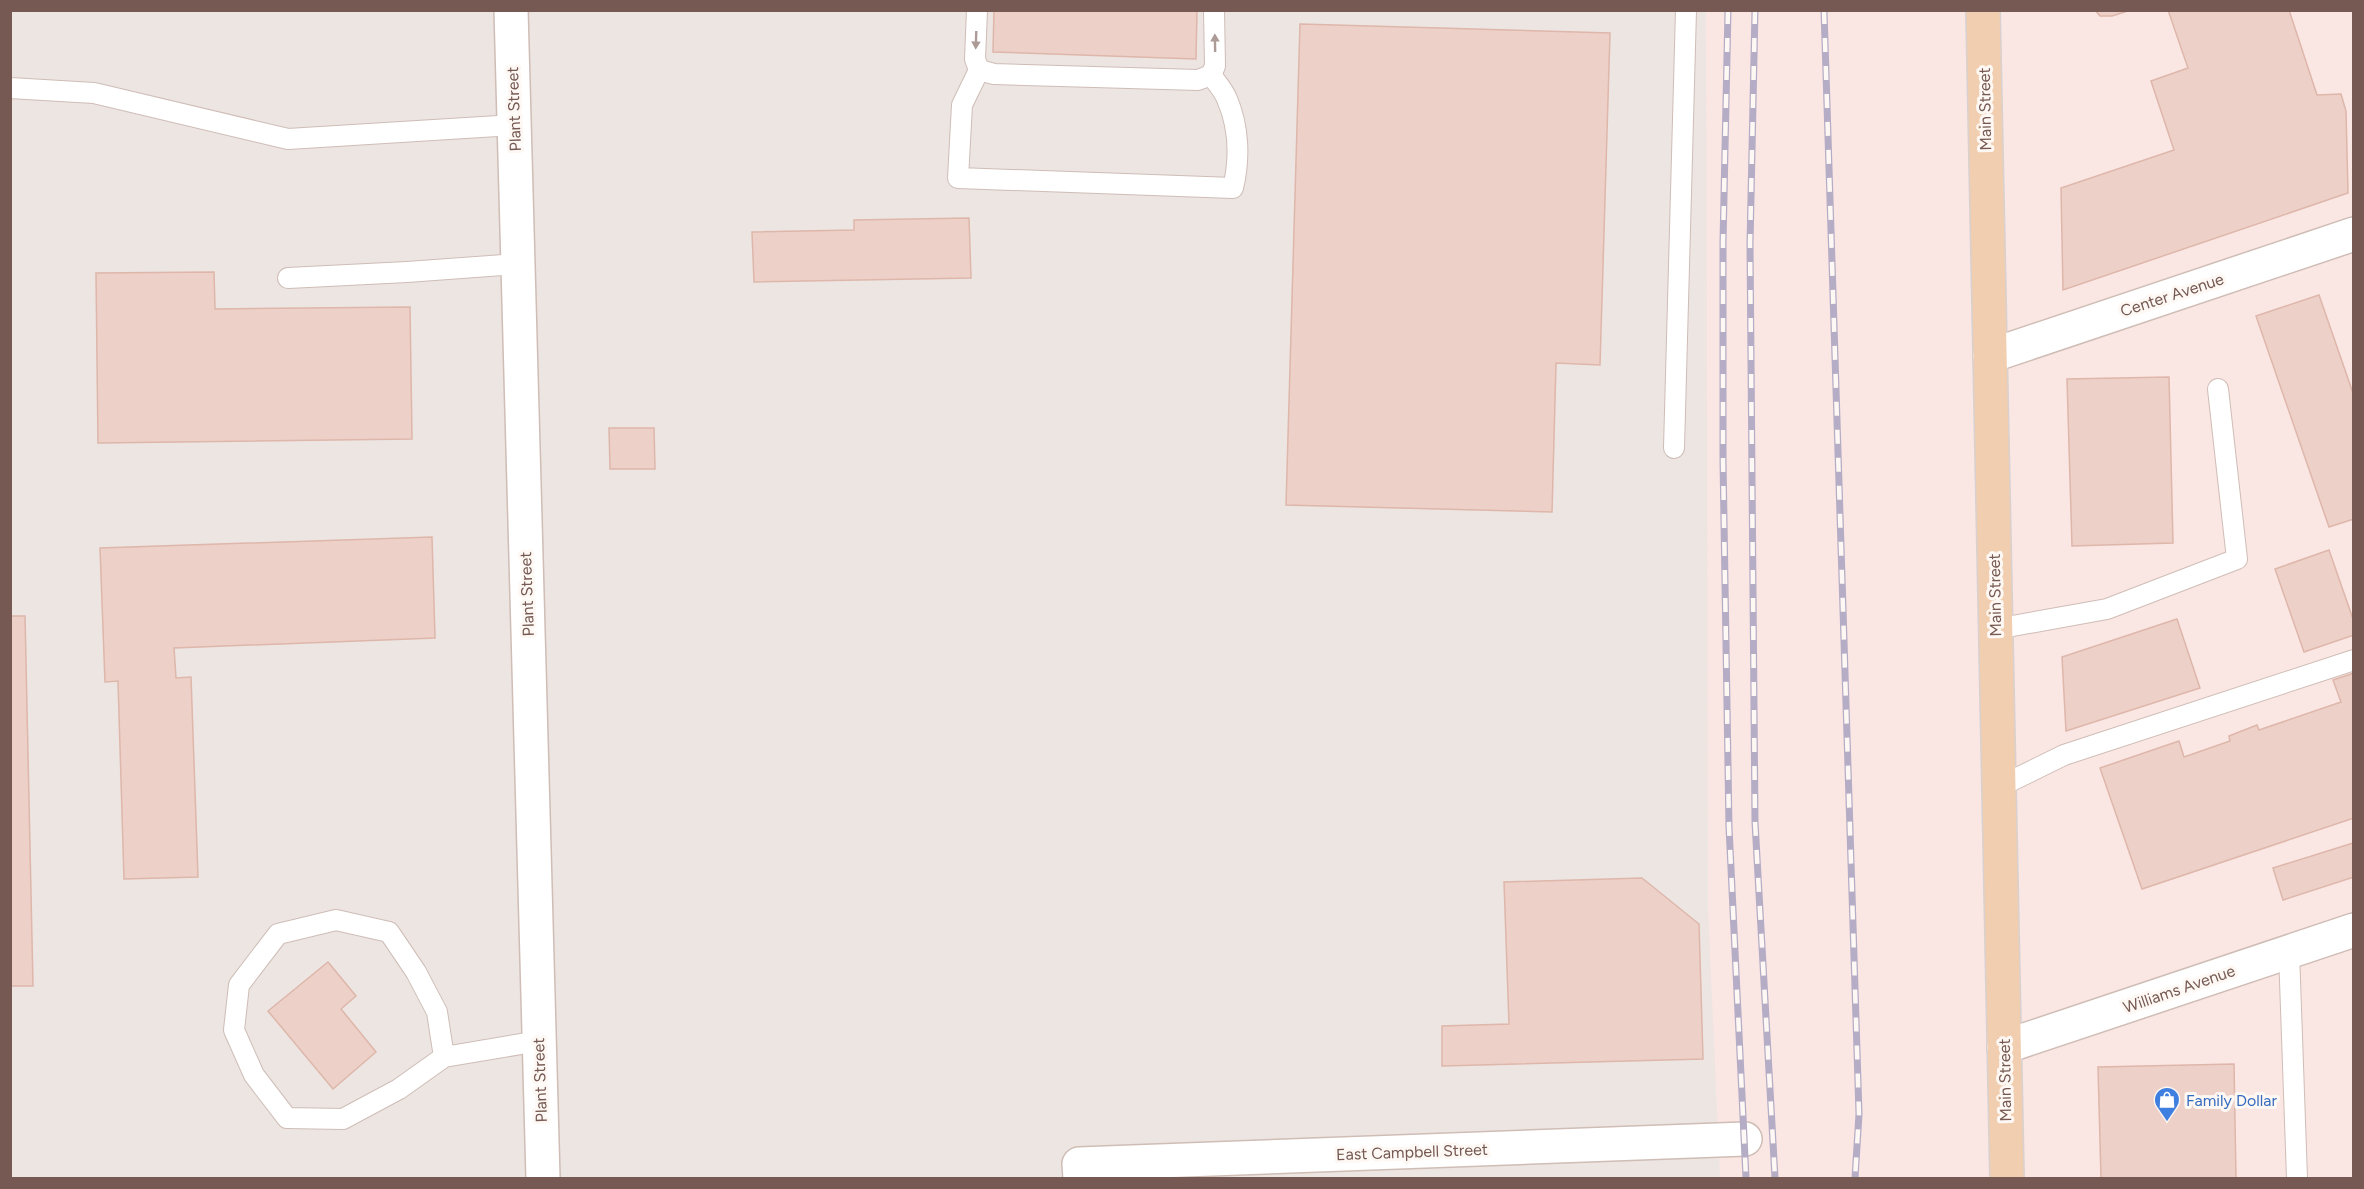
<svg xmlns="http://www.w3.org/2000/svg" width="2364" height="1189" font-family="Figtree,sans-serif">
	<style>
		.commercial { fill: #fae6e3 }
		.industrial { fill: #ece5e2 }
		.building { fill: #edd1c8; stroke: #deb6aa; stroke-width: 1.5 }
		.lines { fill: none; stroke-linecap: round; stroke-linejoin: round }
		.service-casing { stroke: #cfbdb6; stroke-width: 22 }
		.minor-casing { stroke: #cfbdb6; stroke-width: 36 }
		.primary-casing { stroke: #d8d1cf; stroke-width: 36 }
		.service { stroke: #fff; stroke-width: 20 }
		.minor { stroke: #fff; stroke-width: 33 }
		.primary { stroke: #f1ceaf; stroke-width: 33 }
		.rail-casing { stroke: #b5acc5; stroke-width: 7 }
		.rail { stroke: #fef8f4; stroke-width: 4.5; stroke-dasharray: 14; stroke-linecap: butt }
		.oneway { fill: #ac9b97 }
		.labels { text-anchor: middle; dominant-baseline: central; stroke-width: 6; stroke-linejoin: round; paint-order: stroke }
		.street-label { font-size: 16px; fill: #755952; stroke: #fef8f4 }
		.shop-label { font-size: 16px; fill: #366cbe; stroke: #fef8f4; text-anchor: start }
	</style>
	<rect width="100%" height="100%" fill="#fbf4ee"/>
	<!-- commercial -->
	<rect class="commercial" x="11" y="11" width="2342" height="1167"/>
	<!-- industrial -->
	<path class="industrial" d="M10,11H1706L1708,911L1720,1178H11Z"/>
	<!-- building -->
	<g class="building">
		<path d="M994,10H1197L1196,59L993,52Z"/>
		<path d="M2095,10H2131L2112,16H2100Z"/>
		<path d="M2168,10H2289L2317,95L2341,94L2346,111L2348,193L2063,290L2061,188L2174,150L2151,81L2188,68Z"/>
		<path d="M1300,24L1610,33L1600,365L1556,363L1552,512L1286,505Z"/>
		<path d="M969,218L971,278L754,282L752,232L854,230V220Z"/>
		<path d="M214,272L215,309L410,307L412,439L98,443L96,273Z"/>
		<path d="M2319,295L2354,396V519L2329,527L2256,316Z"/>
		<path d="M2169,377L2173,543L2072,546L2067,379Z"/>
		<path d="M609,428H654L655,469H610Z"/>
		<path d="M432,537L435,638L174,648L176,678L191,677L198,877L124,879L118,681L105,682L100,548Z"/>
		<path d="M2329,550L2354,622V635L2304,652L2275,569Z"/>
		<path d="M10,616H25L33,986H10Z"/>
		<path d="M2177,619L2200,688L2066,731L2062,657Z"/>
		<path d="M2354,673V818L2142,889L2100,768L2179,741L2184,757L2230,741L2229,736L2257,725L2259,730L2341,702L2333,680Z"/>
		<path d="M2353,843L2354,877L2283,900L2273,868Z"/>
		<path d="M1642,878L1699,924L1703,1059L1442,1066V1026L1509,1024L1504,882Z"/>
		<path d="M328,962L356,996L341,1009L376,1052L333,1089L268,1011Z"/>
		<path d="M2234,1064L2236,1178H2101L2098,1067Z"/>
	</g>
	<g class="lines">
		<defs>
			<g id="service">
				<path d="M977,10L975,59L979,70L962,105L958,178L1233,188C1240,159 1239,127 1227,99C1224,91 1217,83 1211,75"/>
				<path d="M979,70L994,74L1198,80L1211,75"/>
				<path d="M1211,75L1215,66L1214,10"/>
				<path d="M10,88L94,93L288,139L514,125"/>
				<path d="M288,278L407,272L518,264"/>
				<path d="M1674,448L1686,10"/>
				<path d="M1996,629L2107,609L2237,559L2218,389"/>
				<path d="M1999,787L2064,755L2354,660"/>
				<path d="M2289,952L2297,1178"/>
				<path d="M444,1057L437,1012L416,972L389,932L336,920L278,934L239,985L234,1030L254,1075L287,1118L343,1119L399,1089L444,1057L539,1041"/>
			</g>
			<g id="minor">
				<path d="M511,10L543,1178"/>
				<path d="M1990,356L2354,234"/>
				<path d="M2004,1047L2354,930"/>
				<path d="M1080,1178L1079,1164L1745,1139"/>
			</g>
			<path id="primary" d="M1983,10L2007,1178"/>
		</defs>
		<!-- service casing -->
		<use href="#service" class="service-casing"/>
		<!-- minor casing -->
		<use href="#minor" class="minor-casing"/>
		<!-- primary casing -->
		<use href="#primary" class="primary-casing"/>
		<!-- service -->
		<use href="#service" class="service"/>
		<!-- minor -->
		<use href="#minor" class="minor"/>
		<!-- primary -->
		<use href="#primary" class="primary"/>
		<defs>
			<g id="rail">
				<path d="M1728,10L1723,242V460L1729,827L1746,1178"/>
				<path d="M1755,10L1750,244L1755,822L1775,1178"/>
				<path d="M1824,10L1859,1114L1855,1178"/>
			</g>
		</defs>
		<!-- rail casing -->
		<use href="#rail" class="rail-casing"/>
		<!-- rail -->
		<use href="#rail" class="rail"/>
	</g>
	<!-- one-way arrows -->
	<defs><path id="oneway-solid" d="M-6-.8H1V-3.2L6.5 0L1 3.2V.8H-6Z" transform="scale(1.5)"/></defs>
	<g class="oneway">
		<use href="#oneway-solid" transform="translate(976 40) rotate(92)"/>
		<use href="#oneway-solid" transform="translate(1215 43) rotate(-91)"/>
	</g>
	<!-- icons -->
	<defs>
		<symbol id="shop-pin" viewBox="-11 -11 22 30"><path d="M0 17L-7.5 6A9.5 9.5 0 1 1 7.5 6Z" fill="#3f7fe0" stroke="#fef8f4"/><path d="M-5-2.5h2.3a2.7 3.5 0 0 1 5.4 0H5L5.5 6h-11ZM-1.5-2.5h3a1.5 2.3 0 0 0-3 0Z" fill="#fff"/></symbol>
	</defs>
	<g fill-rule="evenodd">
		<use href="#shop-pin" x="2152" y="1085" width="30" height="40"/>
	</g>
	<g class="labels">
		<!-- street labels -->
		<g class="street-label">
			<text transform="translate(514 109) rotate(-92)">Plant Street</text>
			<text transform="translate(1985 109) rotate(-91)">Main Street</text>
			<text transform="translate(2172 295) rotate(-18)">Center Avenue</text>
			<text transform="translate(527 594) rotate(-92)">Plant Street</text>
			<text transform="translate(1995 595) rotate(-91)">Main Street</text>
			<text transform="translate(2179 989) rotate(-19)">Williams Avenue</text>
			<text transform="translate(540 1080) rotate(-92)">Plant Street</text>
			<text transform="translate(2005 1080) rotate(-91)">Main Street</text>
			<text transform="translate(1412 1152) rotate(-2)">East Campbell Street</text>
		</g>
		<!-- shop labels -->
		<g class="shop-label">
			<text x="2186" y="1100">Family Dollar</text>
		</g>
	</g>
	<!-- border -->
	<rect width="2364" height="1189" fill="none" stroke="#755952" stroke-width="24"/>
</svg>
